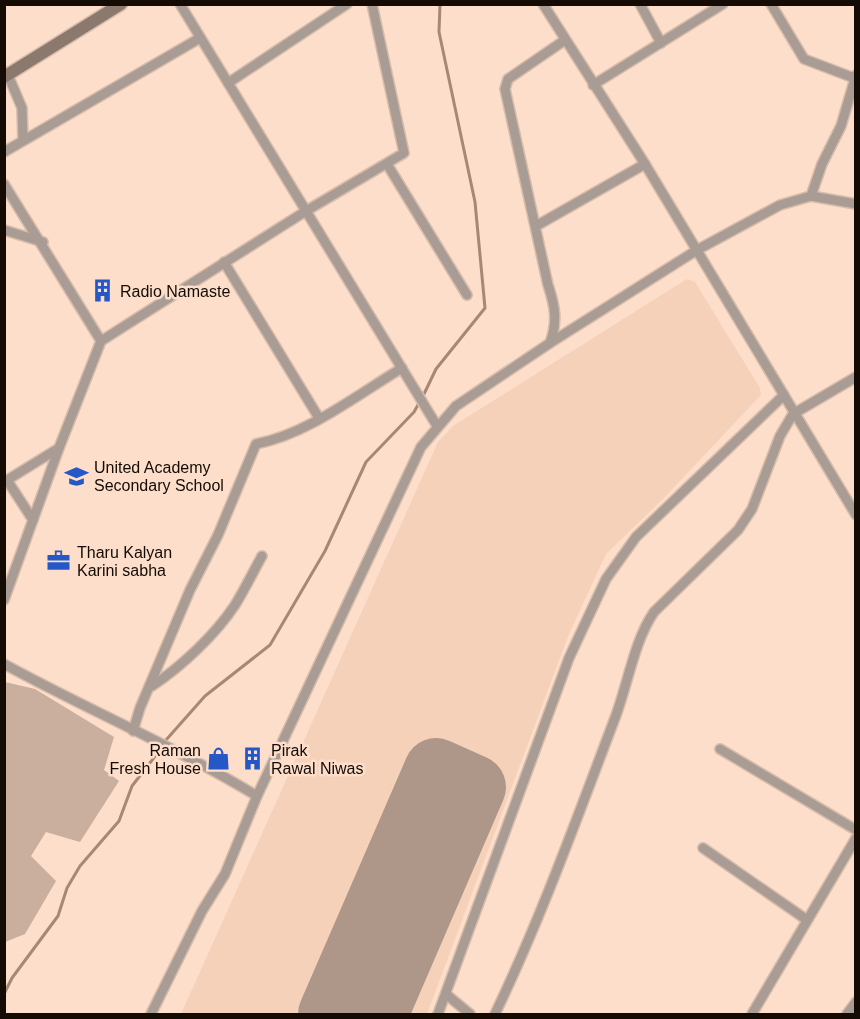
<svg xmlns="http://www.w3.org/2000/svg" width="860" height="1019" font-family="Arial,sans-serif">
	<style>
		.built { fill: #f6d1b9 }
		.green { fill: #caaf9e }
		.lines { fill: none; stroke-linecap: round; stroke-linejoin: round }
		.stream { stroke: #a88872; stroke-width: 3 }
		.runway { stroke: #ae9788; stroke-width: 64 }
		.street-casing { stroke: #d7bcaa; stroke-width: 12 }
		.secondary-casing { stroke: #d7bcaa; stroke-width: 15 }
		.street { stroke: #a99c94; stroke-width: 9 }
		.secondary { stroke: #8b796d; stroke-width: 12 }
		.labels { text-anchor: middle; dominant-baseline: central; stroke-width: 5; stroke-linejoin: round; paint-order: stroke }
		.poi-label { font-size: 16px; fill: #140b05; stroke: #fcdeca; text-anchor: start }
	</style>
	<rect width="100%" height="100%" fill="#fcdeca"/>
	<!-- built -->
	<path class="built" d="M687,279L695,282L760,388L761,395L662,500L606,554L569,634L427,1014H181L438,442L453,426Z"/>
	<!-- green -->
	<path class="green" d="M5,682L35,689L114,737L104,770L119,781L80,842L46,832L31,856L56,881L25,934L5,942Z"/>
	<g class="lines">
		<!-- stream -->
		<g class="stream">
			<path d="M424,394L436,369L485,308L475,202L439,32L440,4"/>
			<path d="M166,740L205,696L270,645L325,551L366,462L414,412L419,403"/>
			<path d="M4,994L12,978L58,916L67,888L80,866L119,821L132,786L160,750"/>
		</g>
		<!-- runway -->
		<path class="runway" d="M330,1014L436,770L474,787L376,1014"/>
		<defs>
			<g id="street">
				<path d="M180,4L437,426"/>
				<path d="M543,4L645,164L856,515"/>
				<path d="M640,4L661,43"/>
				<path d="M771,4L804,59L854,78"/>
				<path d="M4,72L8,75L22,108L23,140"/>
				<path d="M228,83L347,4"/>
				<path d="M593,85L723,4"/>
				<path d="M4,152L200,38"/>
				<path d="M387,164L467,295"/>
				<path d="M4,184L101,341"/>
				<path d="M811,196L856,204"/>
				<path d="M536,226L645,164"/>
				<path d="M4,230L43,242"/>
				<path d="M224,262L319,418"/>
				<path d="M550,343C558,321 555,306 548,285L505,89L508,79L565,40"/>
				<path d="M7,480L33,520"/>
				<path d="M4,482L59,448"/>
				<path d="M4,600L59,448L101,341L306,211L404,153L372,4"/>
				<path d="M4,664C88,710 176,747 257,796"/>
				<path d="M152,686C181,667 216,634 235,605C245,589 253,572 262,556"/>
				<path d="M133,731L140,708L190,590L218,535L256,444C308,434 357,395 402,368"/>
				<path d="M720,749L856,830"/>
				<path d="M703,848L807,920"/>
				<path d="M447,995L470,1014"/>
				<path d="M151,1014L202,911L225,874L257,796L421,447L456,406L550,343L697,250L780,205L811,196L822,164L841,126L856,75"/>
				<path d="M438,1014L569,658L606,579L636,537L784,395"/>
				<path d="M495,1014C541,918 577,818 615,718C628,684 634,641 654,612L738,530L752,509L780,436L793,414L856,377"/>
				<path d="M752,1014L856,838"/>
				<path d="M847,1014L856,1002"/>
			</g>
			<path id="secondary" d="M4,77L121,4"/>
		</defs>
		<!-- street casing -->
		<use href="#street" class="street-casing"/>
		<!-- secondary casing -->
		<use href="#secondary" class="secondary-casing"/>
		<!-- street -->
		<use href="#street" class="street"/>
		<!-- secondary -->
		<use href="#secondary" class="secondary"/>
	</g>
	<!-- icons -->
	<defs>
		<symbol id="building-bare" viewBox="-9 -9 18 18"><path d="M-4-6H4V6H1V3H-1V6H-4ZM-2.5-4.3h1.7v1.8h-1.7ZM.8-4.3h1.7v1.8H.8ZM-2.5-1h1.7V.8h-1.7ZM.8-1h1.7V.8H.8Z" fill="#2558c6" stroke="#fcdeca" stroke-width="2.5" paint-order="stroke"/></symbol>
		<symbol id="school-bare" viewBox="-9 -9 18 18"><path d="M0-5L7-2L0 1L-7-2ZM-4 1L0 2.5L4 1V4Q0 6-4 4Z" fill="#2558c6" stroke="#fcdeca" stroke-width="2.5" paint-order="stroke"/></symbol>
		<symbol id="office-bare" viewBox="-9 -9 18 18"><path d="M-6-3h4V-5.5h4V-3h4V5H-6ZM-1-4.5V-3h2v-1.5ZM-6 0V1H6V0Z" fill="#2558c6" stroke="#fcdeca" stroke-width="2.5" paint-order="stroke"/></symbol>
		<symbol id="shop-bare" viewBox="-9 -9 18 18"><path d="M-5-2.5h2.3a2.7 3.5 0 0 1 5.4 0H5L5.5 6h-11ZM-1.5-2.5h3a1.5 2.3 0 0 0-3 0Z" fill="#2558c6" stroke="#fcdeca" stroke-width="2.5" paint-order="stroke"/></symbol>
	</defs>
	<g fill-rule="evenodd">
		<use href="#building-bare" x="86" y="274" width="33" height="33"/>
		<use href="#school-bare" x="60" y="460" width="33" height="33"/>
		<use href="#office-bare" x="42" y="544" width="33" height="33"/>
		<use href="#shop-bare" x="202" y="742" width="33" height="33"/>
		<use href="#building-bare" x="236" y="742" width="33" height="33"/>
	</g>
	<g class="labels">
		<!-- poi labels -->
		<g class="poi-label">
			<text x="120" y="291">Radio Namaste</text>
			<text x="94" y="467">United Academy<tspan x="94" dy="18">Secondary School</tspan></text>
			<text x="77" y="552">Tharu Kalyan<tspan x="77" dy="18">Karini sabha</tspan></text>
			<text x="201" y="750" text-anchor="end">Raman<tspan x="201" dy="18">Fresh House</tspan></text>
			<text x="271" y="750">Pirak<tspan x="271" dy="18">Rawal Niwas</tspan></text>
		</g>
	</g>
	<!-- border -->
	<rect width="860" height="1019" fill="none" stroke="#140b05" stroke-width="12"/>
</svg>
